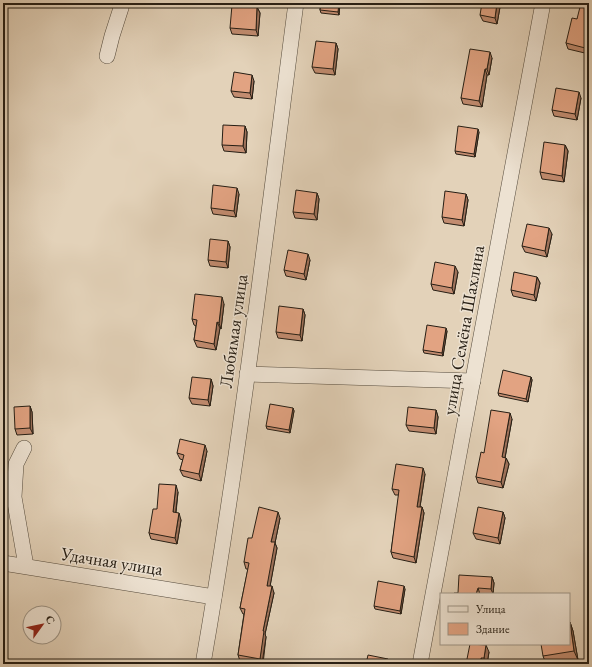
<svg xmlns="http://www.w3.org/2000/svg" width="592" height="667" font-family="'EB Garamond',serif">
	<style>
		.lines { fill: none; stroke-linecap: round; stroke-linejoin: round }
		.minor-casing { stroke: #554b3d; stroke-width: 16 }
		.minor { stroke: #ede2d2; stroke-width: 15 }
		.wall { fill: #c28c70; stroke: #261e14 }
		.shaded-wall { fill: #9e725b; stroke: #261e14 }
		.building { fill: #e2a382; stroke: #261e14 }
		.labels { text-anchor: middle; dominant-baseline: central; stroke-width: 3; stroke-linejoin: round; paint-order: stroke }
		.street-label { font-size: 18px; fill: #261e14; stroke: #ede2d2 }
	</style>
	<rect width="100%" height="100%" fill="#e3d2b9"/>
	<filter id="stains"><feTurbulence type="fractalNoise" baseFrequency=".005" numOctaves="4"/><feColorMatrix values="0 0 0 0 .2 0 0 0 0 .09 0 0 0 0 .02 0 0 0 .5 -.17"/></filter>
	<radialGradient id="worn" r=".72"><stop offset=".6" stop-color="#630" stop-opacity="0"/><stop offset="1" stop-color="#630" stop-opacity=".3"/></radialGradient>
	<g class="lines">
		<defs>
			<g id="minor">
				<path d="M107,56L112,36L121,8L122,3"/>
				<path d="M247,374L473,381"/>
				<path d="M24,448L16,464L14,497L26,566"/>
				<path d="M3,563L214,597"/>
				<path d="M203,664C241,445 267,224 296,3"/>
				<path d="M420,664L543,3"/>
			</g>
		</defs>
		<!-- minor casing -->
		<use href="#minor" class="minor-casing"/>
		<!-- minor -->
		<use href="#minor" class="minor"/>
	</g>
	<!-- wall -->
	<g class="wall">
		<path d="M321,3H340L339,15L321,13L320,10Z"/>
		<path d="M589,3V54L568,49L566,43L577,19Z"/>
		<path d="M257,7L260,13L258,36L232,34L230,28Z"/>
		<path d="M500,7L497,24L483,21L480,15Z"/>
		<path d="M336,43L338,49L335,75L315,73L312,67Z"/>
		<path d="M492,58L489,75H487L482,107L463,104L461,98Z"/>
		<path d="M254,81L252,99L234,97L231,91Z"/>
		<path d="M581,98L577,120L554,116L552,110Z"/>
		<path d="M245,126L247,132L246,153L224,151L222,145Z"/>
		<path d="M479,132L475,157L456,154L455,151Z"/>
		<path d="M565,145L568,151L564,182L542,179L540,172Z"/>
		<path d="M317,193L319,199L317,220L295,218L293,212Z"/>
		<path d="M239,194L236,217L213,214L211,208Z"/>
		<path d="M466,194L468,200L464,226L444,223L442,217Z"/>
		<path d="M552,234L547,257L525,252L522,246Z"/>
		<path d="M228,241L230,247L228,268L210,266L208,260Z"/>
		<path d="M310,260L306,280L286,276L284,270Z"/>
		<path d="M458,272L454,294L433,290L431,284Z"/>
		<path d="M537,277L540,283L536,301L513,296L511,290Z"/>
		<path d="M224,304L221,329L220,328L216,350L197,347L194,340L196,326L194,325L192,319Z"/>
		<path d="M303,309L305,315L302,341L278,338L276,332Z"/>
		<path d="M447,331L443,356L424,353L423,350Z"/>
		<path d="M531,377L532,380L528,402L499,396L498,393Z"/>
		<path d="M211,379L213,386L210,406L192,404L189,398Z"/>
		<path d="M30,406L32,412L33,434L17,435L15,429Z"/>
		<path d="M293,408L294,411L290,433L267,429L266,426Z"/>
		<path d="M436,410L438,417L436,434L409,431L406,425Z"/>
		<path d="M512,419L505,458H506L509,464L503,488L478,483L476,477L484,453Z"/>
		<path d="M207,451L201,481L183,476L180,470L183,460L180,459L177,453Z"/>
		<path d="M425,474L420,507H422L424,513L416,563L393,558L391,552L399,495H395L392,489Z"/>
		<path d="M178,492L176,513L181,520L177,544L151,539L149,533L157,509Z"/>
		<path d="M503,512L505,518L500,544L476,539L473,533Z"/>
		<path d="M280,518L275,543L277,548L270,586L274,593L265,634L266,637L263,664H258L240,661L238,655L244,614H243L240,608L248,569H246L244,562Z"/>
		<path d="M492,577L494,583L493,594H454L458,593Z"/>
		<path d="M405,589L401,614L375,609L374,606Z"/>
		<path d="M570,622L573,631L578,660L551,664H546L543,656Z"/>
		<path d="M489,652L487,664H451H466Z"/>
	</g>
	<!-- shaded-wall -->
	<g class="shaded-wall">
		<path d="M339,3H340L339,15L338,12Z"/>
		<path d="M497,3H498L500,7L497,24L495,18Z"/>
		<path d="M257,7L260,13L258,36L256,30Z"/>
		<path d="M336,43L338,49L335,75L333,69Z"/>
		<path d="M490,52L492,58L489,75L487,69Z"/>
		<path d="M485,69L487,75L482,107L479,101Z"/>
		<path d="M6,72L7,75L4,97L3,94Z"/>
		<path d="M252,75L254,81L252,99L250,93Z"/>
		<path d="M579,92L581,98L577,120L575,114Z"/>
		<path d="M245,126L247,132L246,153L243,146Z"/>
		<path d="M478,129L479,132L475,157L474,154Z"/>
		<path d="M565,145L568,151L564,182L562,176Z"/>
		<path d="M237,188L239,194L236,217L234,211Z"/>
		<path d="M317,193L319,199L317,220L314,214Z"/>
		<path d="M466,194L468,200L464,226L462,220Z"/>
		<path d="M549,228L552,234L547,257L545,251Z"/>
		<path d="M228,241L230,247L228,268L226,262Z"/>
		<path d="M308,254L310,260L306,280L304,274Z"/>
		<path d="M455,266L458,272L454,294L452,288Z"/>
		<path d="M537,277L540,283L536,301L534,295Z"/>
		<path d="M222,297L224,304L221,329L219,323Z"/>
		<path d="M303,309L305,315L302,341L300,335Z"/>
		<path d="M217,322L220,328L216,350L214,344Z"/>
		<path d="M446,328L447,331L443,356L442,353Z"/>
		<path d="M531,377L532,380L528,402L526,399Z"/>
		<path d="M211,379L213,386L210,406L208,400Z"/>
		<path d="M30,406L32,412L33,434L30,428Z"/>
		<path d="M293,408L294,411L290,433L289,430Z"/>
		<path d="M436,410L438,417L436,434L434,428Z"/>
		<path d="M510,413L512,419L504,463L502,457Z"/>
		<path d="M205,445L207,451L201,481L199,474Z"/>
		<path d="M506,458L509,464L503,488L501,482Z"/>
		<path d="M423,468L425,474L419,513L417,507Z"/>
		<path d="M176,485L178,492L175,518L173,512Z"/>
		<path d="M422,507L424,513L416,563L414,557Z"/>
		<path d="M278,512L280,518L275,543L277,548L269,592L267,586L271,542Z"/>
		<path d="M503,512L505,518L500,544L498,538Z"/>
		<path d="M179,513L181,520L177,544L175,538Z"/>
		<path d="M492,577L494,583L493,594L491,589Z"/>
		<path d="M272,586L274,593L265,634L266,637L262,664L260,659L263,631Z"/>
		<path d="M404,586L405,589L401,614L400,611Z"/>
		<path d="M478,588L480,594H476Z"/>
		<path d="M5,594L6,597L3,618V607Z"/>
		<path d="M570,622L573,631L578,660L574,651Z"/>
		<path d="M486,645L489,652L487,664H486L484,658Z"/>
		<path d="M481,658L484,664H481Z"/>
		<path d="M388,659L390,664H387Z"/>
	</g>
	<!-- building -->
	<g class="building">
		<path d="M321,3H339L338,12L320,10Z"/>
		<path d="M482,3H497L495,18L480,15Z"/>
		<path d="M581,3H589V49L566,43L572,18L577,19Z"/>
		<path d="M232,5L257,7L256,30L230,28Z"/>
		<path d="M316,41L336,43L333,69L312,67Z"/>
		<path d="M470,49L490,52L487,69H485L479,101L461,98Z"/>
		<path d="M3,72H6L3,94Z"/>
		<path d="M234,72L252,75L250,93L231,91Z"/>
		<path d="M556,88L579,92L575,114L552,110Z"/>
		<path d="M223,125L245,126L243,146L222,145Z"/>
		<path d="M458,126L478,129L474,154L455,151Z"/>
		<path d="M544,142L565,145L562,176L540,172Z"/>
		<path d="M213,185L237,188L234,211L211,208Z"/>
		<path d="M296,190L317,193L314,214L293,212Z"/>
		<path d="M445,191L466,194L462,220L442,217Z"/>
		<path d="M527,224L549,228L545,251L522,246Z"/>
		<path d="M210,239L228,241L226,262L208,260Z"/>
		<path d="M288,250L308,254L304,274L284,270Z"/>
		<path d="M435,262L455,266L452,288L431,284Z"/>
		<path d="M514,272L537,277L534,295L511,290Z"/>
		<path d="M195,294L222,297L219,323L217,322L214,344L194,340L197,320L192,319Z"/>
		<path d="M279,306L303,309L300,335L276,332Z"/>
		<path d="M427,325L446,328L442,353L423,350Z"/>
		<path d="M503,370L531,377L526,399L498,393Z"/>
		<path d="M192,377L211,379L208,400L189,398Z"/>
		<path d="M270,404L293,408L289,430L266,426Z"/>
		<path d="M30,406V428L15,429L14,407Z"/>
		<path d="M408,407L436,410L434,428L406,425Z"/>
		<path d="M491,410L510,413L502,457L506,458L501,482L476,477L481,452L484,453Z"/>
		<path d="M180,439L205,445L199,474L180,470L184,455L177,453Z"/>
		<path d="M396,464L423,468L417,507H422L414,557L391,552L399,490L392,489Z"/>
		<path d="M159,484L176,485L173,512L179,513L175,538L149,533L153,509H157Z"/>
		<path d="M259,507L278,512L271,542H275L267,586H272L263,631H264L260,659L238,655L245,609L240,608L249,563L244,562L248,538H252Z"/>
		<path d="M478,507L503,512L498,538L473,533Z"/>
		<path d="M459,575L492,577L491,589L478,588L476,594H454V593H458Z"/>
		<path d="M378,581L404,586L400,611L374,606Z"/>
		<path d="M3,594H5L3,607Z"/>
		<path d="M570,622L574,651L543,656L541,644H569V623Z"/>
		<path d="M470,644L486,645L484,658H481V664H451L452,662L466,664Z"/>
		<path d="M368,655L388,659L387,664H366Z"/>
	</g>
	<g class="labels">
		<!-- street labels -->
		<g class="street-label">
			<text transform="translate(463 330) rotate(-80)">улица Семёна Шахлина</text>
			<text transform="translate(233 331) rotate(-82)">Любимая улица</text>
			<text transform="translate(112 561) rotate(9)">Удачная улица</text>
		</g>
	</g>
	<!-- margin -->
	<rect width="592" height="667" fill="none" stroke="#e3d2b9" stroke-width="16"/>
	<rect x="4" y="4" width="584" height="659" fill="none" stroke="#261e14" stroke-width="2"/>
	<rect x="8" y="8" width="576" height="651" fill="none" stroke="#261e14"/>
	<!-- legend -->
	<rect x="440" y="593" width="130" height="52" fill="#ede2d2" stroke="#9d9486"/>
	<rect x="448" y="606" width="20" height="6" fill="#ede2d2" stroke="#9d9486"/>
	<text x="476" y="613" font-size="12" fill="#261e14">Улица</text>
	<rect x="448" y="623" width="20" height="12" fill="#e2a382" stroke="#9d9486"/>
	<text x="476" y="633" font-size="12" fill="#261e14">Здание</text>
	<!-- north arrow -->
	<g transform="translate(42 625) rotate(57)"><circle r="19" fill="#ede2d2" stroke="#9d9486"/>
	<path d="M0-3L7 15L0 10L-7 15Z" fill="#8f2418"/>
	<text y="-6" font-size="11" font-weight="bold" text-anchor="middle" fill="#261e14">С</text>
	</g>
	<rect width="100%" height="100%" filter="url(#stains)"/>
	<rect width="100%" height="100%" fill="url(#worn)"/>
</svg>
